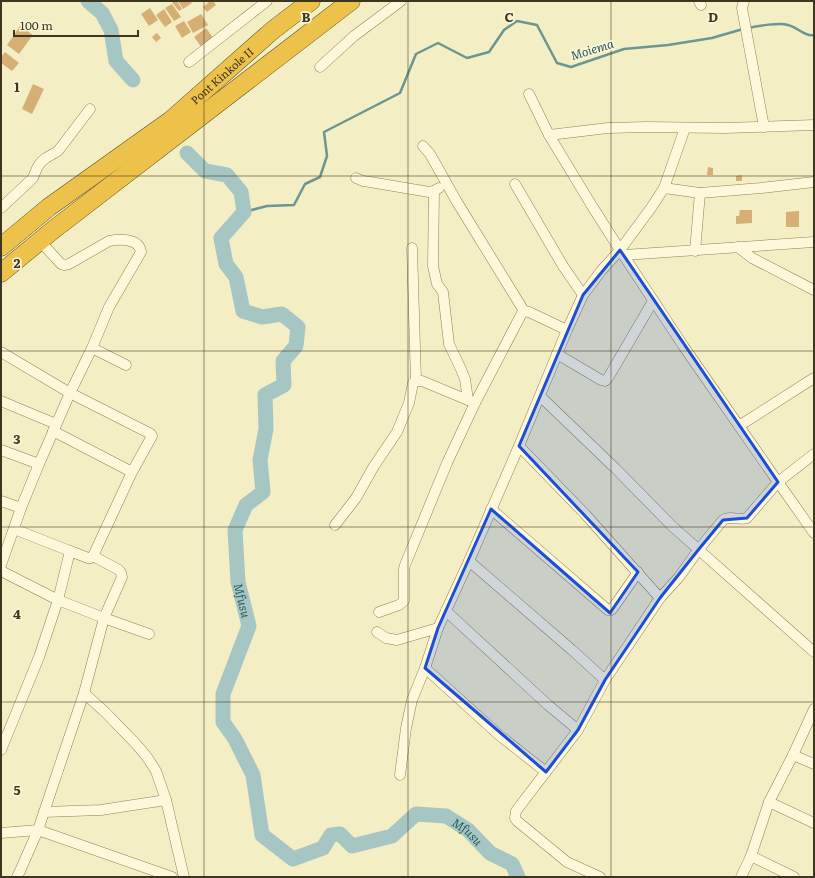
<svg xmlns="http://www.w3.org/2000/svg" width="815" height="878" font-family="Literata,serif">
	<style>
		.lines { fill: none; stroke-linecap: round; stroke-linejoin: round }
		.stream { stroke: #6b9693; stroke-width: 2.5 }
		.river { stroke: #a6c6c3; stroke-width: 15 }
		.building { fill: #d6af75 }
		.street-casing { stroke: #918057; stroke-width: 11 }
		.highway-casing { stroke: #5f4d2c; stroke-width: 19 }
		.street { stroke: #fdf8d9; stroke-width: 10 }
		.highway { stroke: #ecc24b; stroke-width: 18 }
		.marked { fill: #1d4ed8; fill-opacity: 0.2; stroke: #1d4ed8; stroke-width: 3; stroke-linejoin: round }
		.grid { fill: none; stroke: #3f341d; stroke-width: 1; stroke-opacity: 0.55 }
		.labels { text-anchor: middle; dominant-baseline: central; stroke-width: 3.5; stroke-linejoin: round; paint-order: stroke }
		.street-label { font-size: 11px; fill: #3f341d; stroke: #faf6d5 }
		.water-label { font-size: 12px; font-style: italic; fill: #2b5b61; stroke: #faf6d5 }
		.grid-label { font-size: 13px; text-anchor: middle; font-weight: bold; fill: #3f341d; stroke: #faf6d5; stroke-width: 3.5; stroke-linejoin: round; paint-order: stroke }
	</style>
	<rect width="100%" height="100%" fill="#f4eec4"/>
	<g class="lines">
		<!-- stream -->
		<g class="stream">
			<path d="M748,28C757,26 780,22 788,25C797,27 805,37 814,35"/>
			<path d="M244,212L267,206L294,205L305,184L320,177L327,156L324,132L400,93L416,54L438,43L467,58L489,52L504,30L517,21L537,25L557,63L571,67L624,49L668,45L712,38L743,29"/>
		</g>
		<!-- river -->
		<g class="river">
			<path d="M88,1L102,13L111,30L116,61L133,80"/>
			<path id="s1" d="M187,153L205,171L227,175L241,192L244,212L221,238L226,264L236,277L243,311L262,317L282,314L298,327L296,346L283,361L284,385L265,395L266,429L260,460L263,492L246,505L235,530L238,582L249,626L223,694V722L235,739L253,775L262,835L293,859L323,848L331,835L340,834L352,846L392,836L416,814L446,816L468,830L490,853L512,864L518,877"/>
		</g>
	</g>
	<!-- building -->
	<g class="building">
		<path d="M171,1H177L182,9L179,11Z"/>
		<path d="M178,1H190L192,3L183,9Z"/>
		<path d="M210,1H213L216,5L207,12L203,7Z"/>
		<path d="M172,4L181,17L174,21L165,8Z"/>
		<path d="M150,8L158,20L149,26L141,14Z"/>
		<path d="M164,9L172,22L165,27L156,15Z"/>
		<path d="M201,14L208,25L193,33L187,22Z"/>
		<path d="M184,21L191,32L182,38L175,26Z"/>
		<path d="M20,26L33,35L19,54L7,45Z"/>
		<path d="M206,28L214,39L202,48L194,37Z"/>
		<path d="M157,33L161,38L156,42L152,37Z"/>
		<path d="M5,52L19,63L12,71L1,63V57Z"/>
		<path d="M33,84L44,89L32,114L22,109Z"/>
		<path d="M708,167L713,168V175H707Z"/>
		<path d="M742,175V181H736V176Z"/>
		<path d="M740,210H752V223L736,224V216H739Z"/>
		<path d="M799,211V227H786V212Z"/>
	</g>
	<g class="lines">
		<defs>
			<g id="street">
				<path d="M699,1L701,5"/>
				<path d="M744,1L742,8L764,127"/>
				<path d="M189,62L267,1"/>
				<path d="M320,67L354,36L401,1"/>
				<path d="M529,94L549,135L592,206L620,250L684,347L778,482L814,533"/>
				<path d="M549,135L608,128L646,127L725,128L814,125"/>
				<path d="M423,146L430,154L457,202L524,311"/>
				<path d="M356,178L363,181L370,182L429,192L434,191L439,188"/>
				<path d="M515,184L563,266L583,295"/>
				<path d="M664,188L700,193L761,188L814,182"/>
				<path d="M434,191L433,266L437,284L443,292L449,344L460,367L465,379L468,400"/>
				<path d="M1,208L33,178L37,168L41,162L46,158L58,151L90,109"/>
				<path d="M738,247L752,258L814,290"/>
				<path d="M412,248L416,381"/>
				<path d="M695,251L700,193"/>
				<path d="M624,255C688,251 751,246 814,242"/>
				<path d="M92,348L126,365"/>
				<path d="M1,352L70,393L151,434L152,436L132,472L93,556L91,558H88L70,551L58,600L39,657L1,750"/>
				<path d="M557,354L601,380L605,381L608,378L653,301"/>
				<path d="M540,396L616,469L672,526L814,652"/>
				<path d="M1,401L56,424"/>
				<path d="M739,426L814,378"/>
				<path d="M53,431L132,472"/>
				<path d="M519,446L585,514L660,598"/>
				<path d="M1,450L39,464"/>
				<path d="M1,501L21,508"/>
				<path d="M491,509L608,610H611L613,608L638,572"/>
				<path d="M335,525L356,498L374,466L397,432L409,403L413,383L416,381H422L475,403"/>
				<path d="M14,529L70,551"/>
				<path d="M469,561L572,650L605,680"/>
				<path d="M1,565L21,508L39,464L70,393L92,348L109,307L141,252C139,238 120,239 109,241L69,264L64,265L61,264L40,241"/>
				<path d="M1,571L58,600L104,618L149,634"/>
				<path d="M446,611L548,705L578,730"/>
				<path d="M379,612L399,605L404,601V569L405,565L447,463L475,403L522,313L524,311L529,312L567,330"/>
				<path d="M377,632L386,638L397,640L438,628"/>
				<path d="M425,668L499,735L546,772"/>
				<path d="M84,693L106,713L136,744L147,757L156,771L166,800L184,877"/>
				<path d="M793,755L814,764"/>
				<path d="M400,775L406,728L412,700L425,668L438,628L469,561L519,446L567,330L583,295L601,271L620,250L651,208L664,188L685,128"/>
				<path d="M769,802L814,823"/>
				<path d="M44,812L101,810L166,800"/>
				<path d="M1,833L38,830L172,877"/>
				<path d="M751,856L794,877"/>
				<path d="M17,877L20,871L38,830L84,693L104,618L122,577L121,573L119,570L93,556"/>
				<path d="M600,877L567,862L517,821L515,818L516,811L578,730L605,680L660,598L679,577L699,549L723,520C730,515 739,521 747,518L778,482L814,454"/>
				<path d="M741,877L751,856L769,802L793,755L814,709"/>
			</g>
			<g id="highway">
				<path id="s2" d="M1,247L49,207L171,120L273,30L311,1"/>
				<path d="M1,273L53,230L351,1"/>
			</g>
		</defs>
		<!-- street casing -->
		<use href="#street" class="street-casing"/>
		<!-- highway casing -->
		<use href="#highway" class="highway-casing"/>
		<!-- street -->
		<use href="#street" class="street"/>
		<!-- highway -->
		<use href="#highway" class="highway"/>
	</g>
	<!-- marked area -->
	<path class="marked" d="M620,250L778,482L747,518L723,520L699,549L660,598L605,680L578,730L546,772L425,668L438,628L491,509L610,613L638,572L519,446L583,295Z"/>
	<!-- grid -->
	<path class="grid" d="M204,1V877M408,1V877M611,1V877M1,176H814M1,351H814M1,527H814M1,702H814"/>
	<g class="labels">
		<!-- street labels -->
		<g class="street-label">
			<text stroke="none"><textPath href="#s2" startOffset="280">Pont Kinkole II</textPath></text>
		</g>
		<!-- water labels -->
		<g class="water-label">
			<text transform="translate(592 49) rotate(-17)">Moiema</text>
			<text stroke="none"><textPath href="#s1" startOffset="565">Mfusu</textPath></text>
			<text stroke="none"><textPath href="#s1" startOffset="1057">Mfusu</textPath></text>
		</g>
	</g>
	<g class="grid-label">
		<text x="306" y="22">B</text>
		<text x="509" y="22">C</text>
		<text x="713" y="22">D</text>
		<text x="17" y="92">1</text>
		<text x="17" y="268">2</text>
		<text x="17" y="444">3</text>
		<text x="17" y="619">4</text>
		<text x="17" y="795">5</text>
	</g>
	<!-- border -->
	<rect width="815" height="878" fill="none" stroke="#3f341d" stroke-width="4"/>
	<!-- scale -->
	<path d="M14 30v6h124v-6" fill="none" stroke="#3f341d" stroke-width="2"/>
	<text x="20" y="30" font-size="12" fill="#3f341d" stroke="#faf6d5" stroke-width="3" paint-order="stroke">100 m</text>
</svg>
